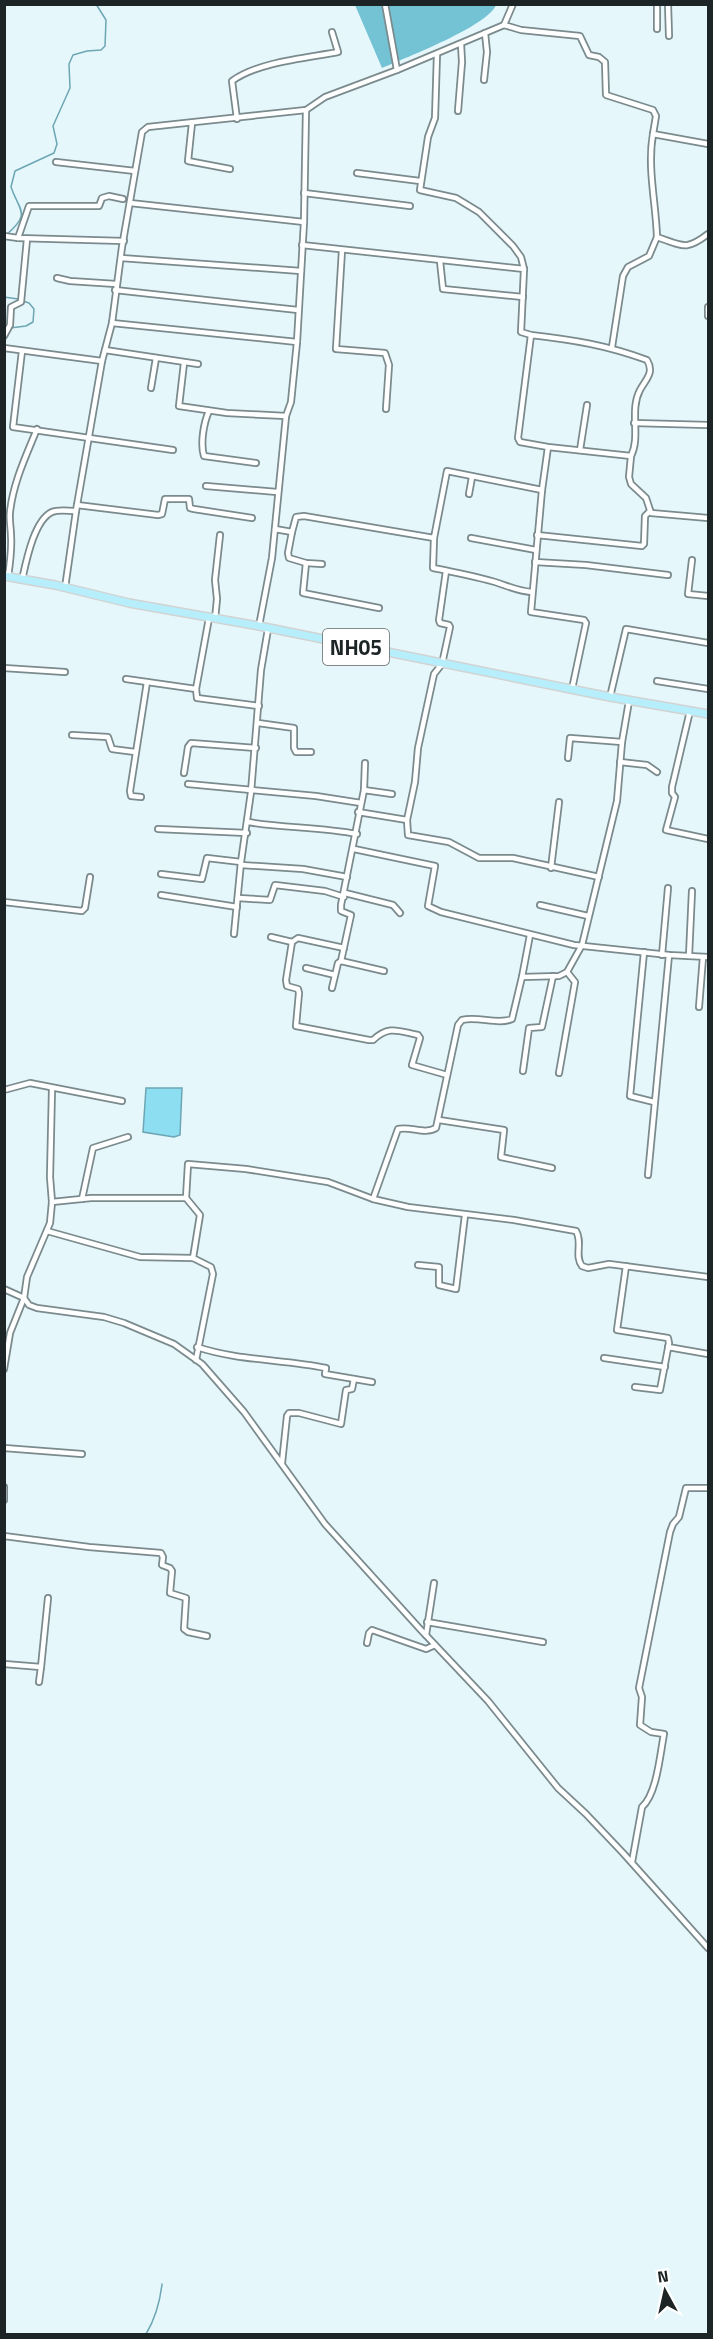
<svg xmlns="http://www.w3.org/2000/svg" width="713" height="2339" font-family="'Titillium Web',sans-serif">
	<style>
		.forest { fill: #73c3d5 }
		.water { fill: #8edef1; stroke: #6ca6b4; stroke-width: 1.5 }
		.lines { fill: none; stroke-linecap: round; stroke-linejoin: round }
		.stream { stroke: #6ca6b4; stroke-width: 1.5 }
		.street-casing { stroke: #7a8a8d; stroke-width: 8 }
		.primary-casing { stroke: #d2d3d3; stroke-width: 10 }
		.street { stroke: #fff; stroke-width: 4.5 }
		.primary { stroke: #b6eefb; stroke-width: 7 }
		.labels { text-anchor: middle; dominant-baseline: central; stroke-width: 6; stroke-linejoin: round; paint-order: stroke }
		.shield { fill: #fff; stroke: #616666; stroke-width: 1.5 }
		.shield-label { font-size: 21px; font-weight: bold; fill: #1d2425 }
	</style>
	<rect width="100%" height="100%" fill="#e6f7fb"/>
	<!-- forest -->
	<path class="forest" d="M355,5H496C488,26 405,58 382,68Z"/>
	<!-- water -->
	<path class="water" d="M146,1088H182L180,1135L174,1137L143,1132Z"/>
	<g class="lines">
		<!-- stream -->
		<g class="stream">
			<path d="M6,235C32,213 19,211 11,187L15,171L54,153L57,144L53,126L70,88L69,64L73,55L87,51L101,50L105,46L106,20L96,4"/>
			<path d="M4,297L18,299"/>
			<path d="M10,328L26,326L33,322L34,309L29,303L23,301"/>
			<path d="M146,2334C155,2319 160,2302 162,2284"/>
		</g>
		<defs>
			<g id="street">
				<path d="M385,4L397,70"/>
				<path d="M668,4L669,36"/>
				<path d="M504,25L521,30L580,36L589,55L599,57L605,62L606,95L653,110L656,116L653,134L708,144"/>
				<path d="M657,29V4"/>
				<path d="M437,54L435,118L428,137L420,190L456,198L479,212L513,246L521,257L524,269"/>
				<path d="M484,80L487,52L485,33"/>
				<path d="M458,111L462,62L461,44"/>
				<path d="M237,119L232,81C258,62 306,58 338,52L332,32"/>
				<path d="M192,123L188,161L230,169"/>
				<path d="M653,134C647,168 656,203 657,237C683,246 686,251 708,234"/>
				<path d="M56,162L135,171"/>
				<path d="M357,173L420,181"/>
				<path d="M304,193L410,206"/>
				<path d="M130,203L304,222"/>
				<path d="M4,236L18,238L124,241"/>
				<path d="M18,238L29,206H99L102,198L109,196L123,199"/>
				<path d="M302,245L524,269L521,332L531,335"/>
				<path d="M342,250L336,349L385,353L389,365L386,409"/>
				<path d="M121,258L301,271"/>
				<path d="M440,261L443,289L523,297"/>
				<path d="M57,278L70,281L116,284"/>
				<path d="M115,290L298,310"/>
				<path d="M708,307V316"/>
				<path d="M112,323L297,342"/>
				<path d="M4,336L10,325L11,307L21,302L27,239"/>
				<path d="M612,347L623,276L628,267L649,256L657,237"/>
				<path d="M4,348L102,361L76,511L65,588"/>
				<path d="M105,350L198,364"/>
				<path d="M22,351L13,427L173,450"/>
				<path d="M102,361L112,323L122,247L142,132L148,127L306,110L325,97L397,70L504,25L513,4"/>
				<path d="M184,363L179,406L227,413L286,416"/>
				<path d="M151,388L156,358"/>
				<path d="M209,411C204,422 200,443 204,456L256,463"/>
				<path d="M634,423L708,425"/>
				<path d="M580,450L587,405"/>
				<path d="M631,456L629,477L631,484L646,498L651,513L708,518"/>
				<path d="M206,486L277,492"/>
				<path d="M542,490L531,612L584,620L586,623L572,689"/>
				<path d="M469,494L472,477"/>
				<path d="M77,505L158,515L162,514L165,499H189L190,508L194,509L252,518"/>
				<path d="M275,529L292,532L296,517L304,516L434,538L447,471L542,490L548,447L520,442L518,438L531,335C574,340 606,345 647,360C655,373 645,380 640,390C629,411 641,436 631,456L548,447"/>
				<path d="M292,532L288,553L289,558L306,563L322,564"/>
				<path d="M537,535L642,546L644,544L645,516L650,511"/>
				<path d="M434,538L433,568C454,572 474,576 495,582C508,586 517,591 532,592"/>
				<path d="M471,538L536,550"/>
				<path d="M692,560L688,594L708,596"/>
				<path d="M535,562L586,565L668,575"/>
				<path d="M306,563L303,593L379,608"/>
				<path d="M8,577C10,563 12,550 11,536C11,528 9,520 10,512C13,483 26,456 37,429"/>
				<path d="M22,580C26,562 34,520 52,512C59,509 68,511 76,511"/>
				<path d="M215,619L217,599L215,580L220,535"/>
				<path d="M259,626L272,558L286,416L291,402L297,342L304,222L306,110"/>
				<path d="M4,668L65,672"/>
				<path d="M126,679L196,689L209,618"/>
				<path d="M657,681L708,689"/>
				<path d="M196,689L197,698L259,706"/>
				<path d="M610,697L626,629L708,643"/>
				<path d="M690,711L672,787V793L675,797L666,830L708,839"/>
				<path d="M258,723L294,728V748L296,752H311"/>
				<path d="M72,735L108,737L112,749L135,752"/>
				<path d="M568,758L570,738L622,742"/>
				<path d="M620,762L647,765L657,772"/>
				<path d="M184,773L188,747L191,743L256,748"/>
				<path d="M188,784L316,796L361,803"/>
				<path d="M364,790L365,763"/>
				<path d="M141,797L131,796L130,791L147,682"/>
				<path d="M358,812L407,820L415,782L418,748L434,674L442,664L450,627L449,625L440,623L439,620L446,571"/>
				<path d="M407,820L408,835L449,842L479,858H513L599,877"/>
				<path d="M248,822C284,828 320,827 357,834"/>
				<path d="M158,829L247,833"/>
				<path d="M354,849L435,866L428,906L441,912L574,945L669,955L708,957"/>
				<path d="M241,865L303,869L347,877"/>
				<path d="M551,868L559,802"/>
				<path d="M161,874L202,879L207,858L241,862"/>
				<path d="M345,893L393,905L400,913"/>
				<path d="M161,895L237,907"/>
				<path d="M238,898L270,900L275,885L325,891L344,897"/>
				<path d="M4,902L82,911L85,908L90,877"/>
				<path d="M540,905L588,916"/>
				<path d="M234,934L241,862L251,792L261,670L268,629"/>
				<path d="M271,937L292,942"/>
				<path d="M344,948L298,938L292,942L286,980L287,986L298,989L299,993L296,1026L369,1040H373C389,1025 398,1031 418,1035L420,1038L412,1065L447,1075"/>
				<path d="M644,952L630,1096L654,1102"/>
				<path d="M662,955L668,888"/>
				<path d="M689,956L692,891"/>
				<path d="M341,961L384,971"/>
				<path d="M306,968L335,975"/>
				<path d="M522,977L530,935"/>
				<path d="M332,988L338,963L341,961L351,915L341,911V905L364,790L392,794"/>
				<path d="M699,1007L703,957"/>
				<path d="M523,1071L529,1028L542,1027L553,976"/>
				<path d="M559,1073L575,982L567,972"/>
				<path d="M4,1090L30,1083L122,1101"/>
				<path d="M439,1120L504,1130L501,1157L552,1168"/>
				<path d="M648,1175L669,955"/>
				<path d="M186,1198L200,1215L193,1258L211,1267L213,1274L196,1360"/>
				<path d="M82,1199L93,1148L128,1137"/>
				<path d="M373,1199L398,1129C411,1126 424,1135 436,1128L458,1025L462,1020C478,1016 498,1025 512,1019L522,977L559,976L567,972L582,945L617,801L622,742L629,701"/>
				<path d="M52,1202L91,1198H186L188,1164L246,1169L328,1182L373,1199L408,1207L514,1220L576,1231C583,1242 574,1256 582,1266L588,1268L609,1264L708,1277"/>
				<path d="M47,1231L140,1257L193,1258"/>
				<path d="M418,1265L439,1267V1285L456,1289L465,1215"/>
				<path d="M626,1266L617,1330L668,1338L669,1343L660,1390L635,1387"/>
				<path d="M4,1289L24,1298L29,1305L37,1308L104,1317L124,1323L174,1344L202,1364L244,1412L325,1524L420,1629L488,1701L558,1788L586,1814L623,1853L708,1948"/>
				<path d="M197,1347C239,1361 283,1359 326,1368L325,1374L372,1382"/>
				<path d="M668,1347L708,1354"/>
				<path d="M604,1358L665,1367"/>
				<path d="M4,1369L10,1333L24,1298L27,1277L50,1223L52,1202L50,1177L52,1089"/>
				<path d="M4,1448L82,1454"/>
				<path d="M282,1463L287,1416L289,1413H299L341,1424L346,1390L352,1389L354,1379"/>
				<path d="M4,1487V1500"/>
				<path d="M4,1536L89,1547L161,1553L163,1557L162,1565L170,1568L172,1571L170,1593L186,1598L184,1629L188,1632L207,1636"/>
				<path d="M427,1622L543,1642"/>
				<path d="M426,1635L434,1583"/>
				<path d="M367,1643L369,1633L372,1630L426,1649L435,1645"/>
				<path d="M4,1664L41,1667L48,1598"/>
				<path d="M39,1682L41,1667"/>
				<path d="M632,1862L642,1807C657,1794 660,1754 664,1734L651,1732L640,1725L642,1697L639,1688L670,1532L673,1524L679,1517L686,1488H708"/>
			</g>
			<path id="primary" d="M4,576L55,585L129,603L259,626L610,697L708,714"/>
		</defs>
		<!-- street casing -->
		<use href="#street" class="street-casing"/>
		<!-- primary casing -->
		<use href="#primary" class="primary-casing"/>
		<!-- street -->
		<use href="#street" class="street"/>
		<!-- primary -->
		<use href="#primary" class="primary"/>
	</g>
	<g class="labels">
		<!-- shield labels -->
		<rect class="shield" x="323" y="629" width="66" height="36" rx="4.5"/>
		<g class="shield-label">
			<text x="356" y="647">NH05</text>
		</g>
	</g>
	<!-- border -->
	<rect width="713" height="2339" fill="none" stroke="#1d2425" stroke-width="12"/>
	<!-- north arrow -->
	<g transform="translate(665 2291) rotate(352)" stroke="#ffffff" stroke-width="4.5" paint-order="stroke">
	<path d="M0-4.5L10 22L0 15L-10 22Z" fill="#1d2425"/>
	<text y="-9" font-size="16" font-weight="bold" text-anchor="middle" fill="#1d2425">N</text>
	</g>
</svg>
